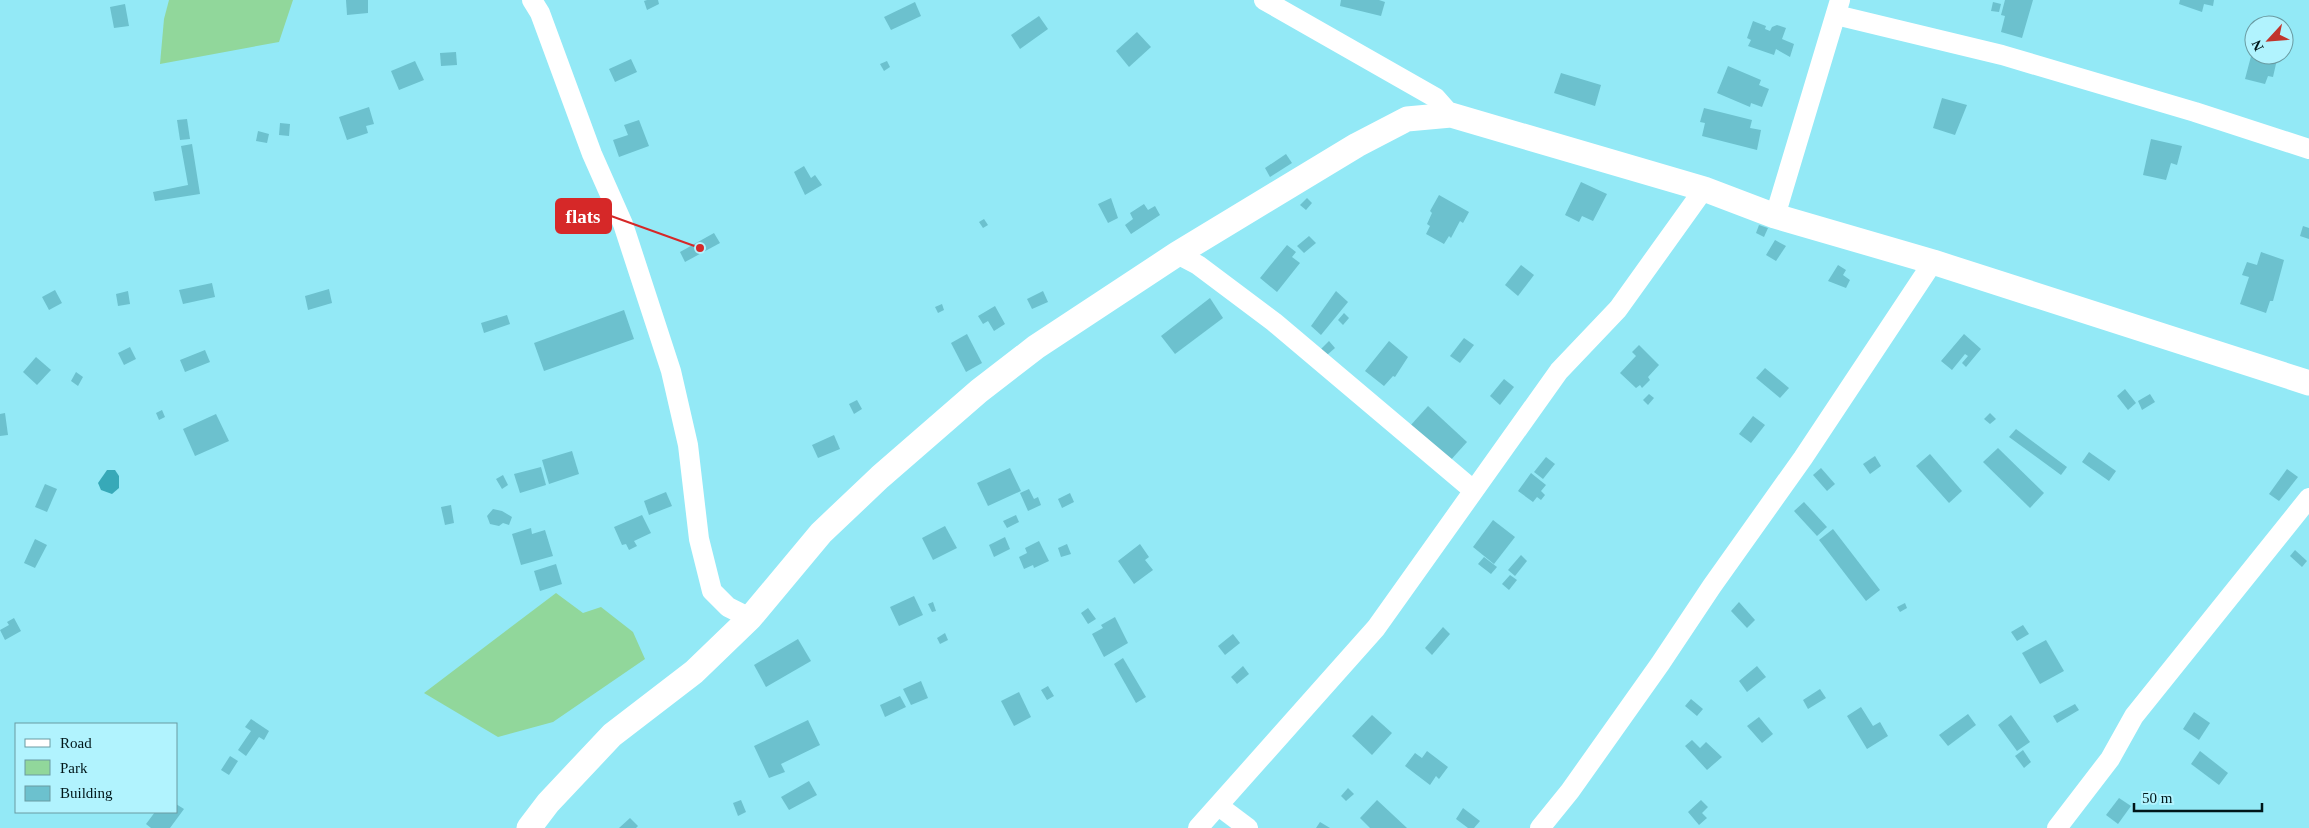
<svg xmlns="http://www.w3.org/2000/svg" width="2309" height="828" font-family="Georgia,serif">
	<style>
		.green { fill: #91d79b }
		.water { fill: #37a9b8 }
		.building { fill: #6cc1ce }
		.lines { fill: none; stroke-linecap: round; stroke-linejoin: round }
		.minor { stroke: #fff; stroke-width: 20 }
		.tertiary { stroke: #fff; stroke-width: 25 }
		.leader { fill: none; stroke: #d62828; stroke-width: 2 }
		.callout-dot { fill: #d62828; stroke: #b1f3fe; stroke-width: 2 }
		.callout { fill: #d62828; stroke: #d62828; stroke-width: 2 }
		.callout-label { font-size: 19px; text-anchor: middle; font-weight: bold; fill: #fff }
	</style>
	<rect width="100%" height="100%" fill="#93e9f6"/>
	<!-- green -->
	<g class="green">
		<path d="M169,0H293L279,42L160,64L164,19Z"/>
		<path d="M556,593L583,613L601,607L633,632L645,659L553,722L498,737L424,693Z"/>
	</g>
	<!-- water -->
	<path class="water" d="M107,470H115L119,476V488L112,494L101,490L98,483Z"/>
	<!-- building -->
	<g class="building">
		<path d="M346,0H368V13L347,15Z"/>
		<path d="M647,0H658L659,4L647,10L644,1Z"/>
		<path d="M1341,0H1379L1385,2L1381,16L1340,6Z"/>
		<path d="M2005,0H2033L2022,38L2001,32L2005,16L2001,15Z"/>
		<path d="M2180,0H2214L2213,6L2204,4L2202,12L2179,4Z"/>
		<path d="M915,2L921,16L891,30L884,17Z"/>
		<path d="M1993,2L2001,4L1999,12L1991,11Z"/>
		<path d="M125,4L129,26L114,28L110,7Z"/>
		<path d="M1039,16L1048,29L1020,49L1011,35Z"/>
		<path d="M1753,21L1766,26L1765,29L1770,31L1772,27L1777,25L1786,28L1782,39L1794,44L1790,57L1776,49L1774,55L1748,46L1751,40L1747,38Z"/>
		<path d="M1137,32L1151,47L1129,67L1116,51Z"/>
		<path d="M2254,45V55H2278L2273,77L2268,76L2265,84L2245,79Z"/>
		<path d="M456,52L457,65L441,66L440,53Z"/>
		<path d="M631,59L637,72L615,82L609,69Z"/>
		<path d="M415,61L424,80L399,90L391,71Z"/>
		<path d="M887,61L890,67L884,71L880,64Z"/>
		<path d="M1728,66L1761,80L1759,85L1769,89L1762,107L1751,103L1750,107L1717,93Z"/>
		<path d="M1561,73L1601,85L1595,106L1554,93Z"/>
		<path d="M1942,98L1967,105L1955,135L1933,128Z"/>
		<path d="M369,107L374,124L366,126L368,133L347,140L339,117Z"/>
		<path d="M1704,108L1752,120L1750,128L1761,130L1757,150L1702,136L1705,123L1700,122Z"/>
		<path d="M187,119L190,139L180,140L177,120Z"/>
		<path d="M639,120L649,146L619,157L613,140L628,135L624,125Z"/>
		<path d="M280,123L290,124L289,136L279,135Z"/>
		<path d="M258,131L269,134L267,143L256,141Z"/>
		<path d="M2151,139L2182,146L2177,165L2171,163L2166,180L2143,175Z"/>
		<path d="M192,144L200,194L155,201L153,192L188,185L181,146Z"/>
		<path d="M1286,154L1292,163L1270,177L1265,168Z"/>
		<path d="M804,166L811,178L815,175L822,185L805,195L794,172Z"/>
		<path d="M1581,182L1607,194L1593,221L1582,216L1579,222L1565,215Z"/>
		<path d="M1439,195L1469,212L1463,223L1460,221L1451,238L1449,236L1444,244L1426,234L1430,226L1427,224L1432,213L1430,211Z"/>
		<path d="M1111,198L1118,218L1108,223L1098,204Z"/>
		<path d="M1307,198L1312,203L1306,210L1300,205Z"/>
		<path d="M1144,204L1148,210L1155,206L1160,215L1131,234L1125,225L1133,219L1130,213Z"/>
		<path d="M984,219L988,225L983,228L979,222Z"/>
		<path d="M1759,225L1768,228L1764,237L1756,233Z"/>
		<path d="M2303,226L2309,228V239L2300,236Z"/>
		<path d="M714,233L720,243L685,262L680,252Z"/>
		<path d="M1309,236L1316,243L1304,253L1297,246Z"/>
		<path d="M1775,240L1786,246L1776,261L1766,255Z"/>
		<path d="M1287,245L1296,252L1292,257L1300,263L1277,292L1260,278Z"/>
		<path d="M2261,252L2284,260L2273,301H2270L2266,313L2240,304L2249,277L2242,275L2247,262L2257,265Z"/>
		<path d="M1521,265L1534,275L1518,296L1505,285Z"/>
		<path d="M1838,265L1846,270L1843,275L1850,280L1846,288L1828,281Z"/>
		<path d="M212,283L215,297L183,304L179,290Z"/>
		<path d="M329,289L332,303L308,310L305,296Z"/>
		<path d="M55,290L62,303L49,310L42,297Z"/>
		<path d="M128,291L130,304L118,306L116,294Z"/>
		<path d="M1043,291L1048,302L1032,309L1027,299Z"/>
		<path d="M1336,291L1348,302L1321,335L1311,326Z"/>
		<path d="M1210,298L1223,318L1175,354L1161,336Z"/>
		<path d="M942,304L944,310L938,313L935,307Z"/>
		<path d="M995,306L1005,324L994,331L988,321L983,324L978,316Z"/>
		<path d="M624,310L634,339L544,371L534,343Z"/>
		<path d="M1344,313L1349,318L1343,325L1338,320Z"/>
		<path d="M507,315L510,324L484,333L481,323Z"/>
		<path d="M967,334L982,363L966,372L951,343Z"/>
		<path d="M1964,334L1981,349L1966,367L1962,363L1968,356L1965,354L1952,370L1941,361Z"/>
		<path d="M1464,338L1474,345L1460,363L1450,356Z"/>
		<path d="M1329,341L1335,348L1327,355L1321,349Z"/>
		<path d="M1389,341L1408,357L1395,377L1393,376L1384,386L1365,371Z"/>
		<path d="M1639,345L1659,365L1648,377L1650,380L1642,388L1640,385L1636,388L1620,373L1636,356L1632,352Z"/>
		<path d="M130,347L136,359L124,365L118,353Z"/>
		<path d="M205,350L210,362L185,372L180,360Z"/>
		<path d="M36,357L51,370L37,385L23,372Z"/>
		<path d="M1765,368L1789,388L1780,398L1756,378Z"/>
		<path d="M76,372L83,377L78,386L71,381Z"/>
		<path d="M1504,379L1514,387L1500,405L1490,396Z"/>
		<path d="M2125,389L2136,403L2128,410L2117,396Z"/>
		<path d="M1649,394L1654,398L1648,405L1643,400Z"/>
		<path d="M2150,394L2155,402L2142,410L2138,401Z"/>
		<path d="M857,400L862,409L854,414L849,404Z"/>
		<path d="M1428,406L1467,442L1449,462L1410,426Z"/>
		<path d="M162,410L165,417L159,420L156,413Z"/>
		<path d="M5,413L8,435L0,436V414Z"/>
		<path d="M1990,413L1996,419L1990,424L1984,419Z"/>
		<path d="M216,414L229,441L195,456L183,429Z"/>
		<path d="M1753,416L1765,425L1751,443L1739,434Z"/>
		<path d="M2016,429L2067,467L2061,475L2009,437Z"/>
		<path d="M834,435L840,449L818,458L812,445Z"/>
		<path d="M1998,448L2044,493L2030,508L1983,462Z"/>
		<path d="M572,451L579,474L549,484L542,460Z"/>
		<path d="M2089,452L2116,471L2109,481L2082,462Z"/>
		<path d="M1930,454L1962,491L1949,503L1916,466Z"/>
		<path d="M1875,456L1881,466L1870,474L1863,464Z"/>
		<path d="M1546,457L1555,464L1543,479L1534,472Z"/>
		<path d="M541,467L546,485L520,493L514,474Z"/>
		<path d="M1010,468L1021,491L988,506L977,483Z"/>
		<path d="M1821,468L1835,484L1827,491L1813,475Z"/>
		<path d="M2287,469L2298,477L2279,501L2269,494Z"/>
		<path d="M1531,473L1546,485L1541,491L1545,495L1541,500L1537,497L1533,502L1518,491Z"/>
		<path d="M503,475L508,485L502,489L496,479Z"/>
		<path d="M45,484L57,489L47,512L35,507Z"/>
		<path d="M1029,489L1034,499L1038,497L1041,505L1028,511L1020,493Z"/>
		<path d="M666,492L672,506L649,515L644,501Z"/>
		<path d="M1070,493L1074,502L1062,508L1058,499Z"/>
		<path d="M1804,502L1827,527L1817,536L1794,511Z"/>
		<path d="M451,505L454,523L445,525L441,507Z"/>
		<path d="M493,509L502,511L512,517L509,525L503,523L499,526L490,524L487,516Z"/>
		<path d="M642,515L651,533L634,541L637,546L629,550L626,544L622,545L614,527Z"/>
		<path d="M1016,515L1019,522L1007,528L1003,521Z"/>
		<path d="M1493,520L1515,537L1494,564L1473,547Z"/>
		<path d="M945,526L957,548L933,560L922,538Z"/>
		<path d="M531,528L532,534L545,530L553,556L521,565L512,534Z"/>
		<path d="M1833,529L1880,590L1866,601L1819,540Z"/>
		<path d="M1005,537L1010,549L994,557L989,545Z"/>
		<path d="M35,539L47,545L35,568L24,563Z"/>
		<path d="M1039,541L1049,561L1034,568L1033,565L1024,569L1019,557L1027,553L1025,548Z"/>
		<path d="M1067,544L1071,554L1061,557L1058,548Z"/>
		<path d="M1140,544L1149,557L1145,560L1153,570L1134,584L1118,561Z"/>
		<path d="M2295,550L2307,561L2302,567L2290,556Z"/>
		<path d="M1521,555L1527,561L1515,576L1508,570Z"/>
		<path d="M1484,557L1497,567L1491,574L1478,564Z"/>
		<path d="M556,564L562,584L540,591L534,571Z"/>
		<path d="M1510,575L1517,580L1509,590L1502,584Z"/>
		<path d="M914,596L923,615L899,626L890,607Z"/>
		<path d="M933,602L936,611L932,612L928,604Z"/>
		<path d="M1739,602L1755,620L1747,628L1731,611Z"/>
		<path d="M1905,603L1907,608L1900,612L1897,607Z"/>
		<path d="M1088,608L1096,619L1088,624L1081,613Z"/>
		<path d="M1115,617L1128,643L1104,657L1092,634L1103,628L1101,625Z"/>
		<path d="M14,618L21,631L5,640L0,630L9,625L7,622Z"/>
		<path d="M2023,625L2029,634L2017,641L2011,632Z"/>
		<path d="M1443,627L1450,634L1432,655L1425,648Z"/>
		<path d="M945,633L948,640L940,644L937,638Z"/>
		<path d="M1233,634L1240,643L1225,655L1218,646Z"/>
		<path d="M798,639L811,661L766,687L754,665Z"/>
		<path d="M2046,640L2064,671L2040,684L2022,653Z"/>
		<path d="M1123,658L1146,697L1136,703L1114,664Z"/>
		<path d="M1243,666L1249,674L1237,684L1231,677Z"/>
		<path d="M1757,666L1766,677L1747,692L1739,681Z"/>
		<path d="M921,681L928,698L911,705L903,689Z"/>
		<path d="M1048,686L1054,696L1047,700L1041,690Z"/>
		<path d="M1820,689L1826,698L1808,709L1803,700Z"/>
		<path d="M1019,692L1031,717L1014,726L1001,701Z"/>
		<path d="M900,696L906,707L885,717L880,705Z"/>
		<path d="M1691,699L1703,709L1697,716L1685,706Z"/>
		<path d="M2075,704L2079,710L2057,723L2053,716Z"/>
		<path d="M1861,707L1873,726L1880,722L1888,736L1867,749L1847,716Z"/>
		<path d="M2194,712L2210,723L2199,740L2183,729Z"/>
		<path d="M1968,714L1976,725L1948,746L1939,735Z"/>
		<path d="M1372,715L1392,733L1372,755L1352,736Z"/>
		<path d="M2011,715L2030,742L2017,751L1998,725Z"/>
		<path d="M1759,717L1773,734L1762,743L1747,726Z"/>
		<path d="M251,719L269,731L264,740L259,737L246,756L238,750L251,731L245,727Z"/>
		<path d="M808,720L820,745L781,764L785,772L769,778L754,746Z"/>
		<path d="M1692,740L1700,748L1706,742L1722,757L1707,770L1685,746Z"/>
		<path d="M2023,750L2031,762L2024,768L2015,756Z"/>
		<path d="M1427,751L1448,767L1439,779L1436,776L1430,785L1405,766L1415,753L1422,758Z"/>
		<path d="M2200,751L2228,773L2219,785L2191,764Z"/>
		<path d="M230,756L238,761L229,775L221,770Z"/>
		<path d="M809,781L817,795L789,810L781,797Z"/>
		<path d="M1348,788L1354,794L1346,801L1341,796Z"/>
		<path d="M2119,798L2131,806L2118,824L2106,815Z"/>
		<path d="M741,800L746,812L738,816L733,803Z"/>
		<path d="M1377,800L1407,828H1370L1360,818Z"/>
		<path d="M1701,800L1708,807L1702,813L1707,818L1699,825L1688,812Z"/>
		<path d="M176,804L184,809L170,828H151L146,824L155,812H176Z"/>
		<path d="M1463,808L1480,821L1474,828H1468L1456,819Z"/>
		<path d="M630,818L638,826L636,828H619Z"/>
		<path d="M1320,822L1330,828H1316Z"/>
	</g>
	<g class="lines">
		<!-- minor -->
		<g class="minor">
			<path d="M532,0L540,13L592,154L623,224L671,371L688,445L699,539L712,591L728,607L750,618"/>
			<path d="M1264,0L1436,98L1451,115"/>
			<path d="M1836,15L2002,55L2195,112L2309,149"/>
			<path d="M1775,216L1840,0"/>
			<path d="M1177,254L1198,265L1274,322L1473,490"/>
			<path d="M1220,807L1248,828"/>
			<path d="M1198,828L1376,628L1559,371L1618,309L1704,189"/>
			<path d="M1540,828L1570,791L1660,664L1712,586L1803,458L1933,262"/>
			<path d="M2057,828L2110,759L2134,716L2309,498"/>
		</g>
		<!-- tertiary -->
		<path class="tertiary" d="M529,828L548,803L612,735L694,672L750,618L821,533L880,477L979,391L1036,347L1177,254L1357,145L1407,119L1451,115L1704,189L1775,216L1933,262L2309,383"/>
	</g>
	<!-- callouts -->
	<path class="leader" d="M700 248L611 216"/>
	<circle class="callout-dot" cx="700" cy="248" r="5"/>
	<rect class="callout" x="556" y="199" width="55" height="34" rx="5"/>
	<g class="callout-label">
		<text x="583" y="223">flats</text>
	</g>
	<!-- legend -->
	<rect x="15" y="723" width="162" height="90" fill="#b1f3fe" stroke="#6a9ba2"/>
	<rect x="25" y="739" width="25" height="8" fill="#ffffff" stroke="#6a9ba2"/>
	<text x="60" y="748" font-size="15" fill="#001619">Road</text>
	<rect x="25" y="760" width="25" height="15" fill="#91d79b" stroke="#6a9ba2"/>
	<text x="60" y="773" font-size="15" fill="#001619">Park</text>
	<rect x="25" y="786" width="25" height="15" fill="#6cc1ce" stroke="#6a9ba2"/>
	<text x="60" y="798" font-size="15" fill="#001619">Building</text>
	<!-- north arrow -->
	<g transform="translate(2269 40) rotate(244)"><circle r="24" fill="#b1f3fe" stroke="#6a9ba2"/>
	<path d="M0-4L9 19L0 12L-9 19Z" fill="#c1342c"/>
	<text y="-8" font-size="14" font-weight="bold" text-anchor="middle" fill="#001619">N</text>
	</g>
	<!-- scale -->
	<path d="M2134 803v8h128v-8" fill="none" stroke="#001619" stroke-width="2.5"/>
	<text x="2142" y="803" font-size="15" fill="#001619" stroke="#b1f3fe" stroke-width="4" paint-order="stroke">50 m</text>
</svg>
